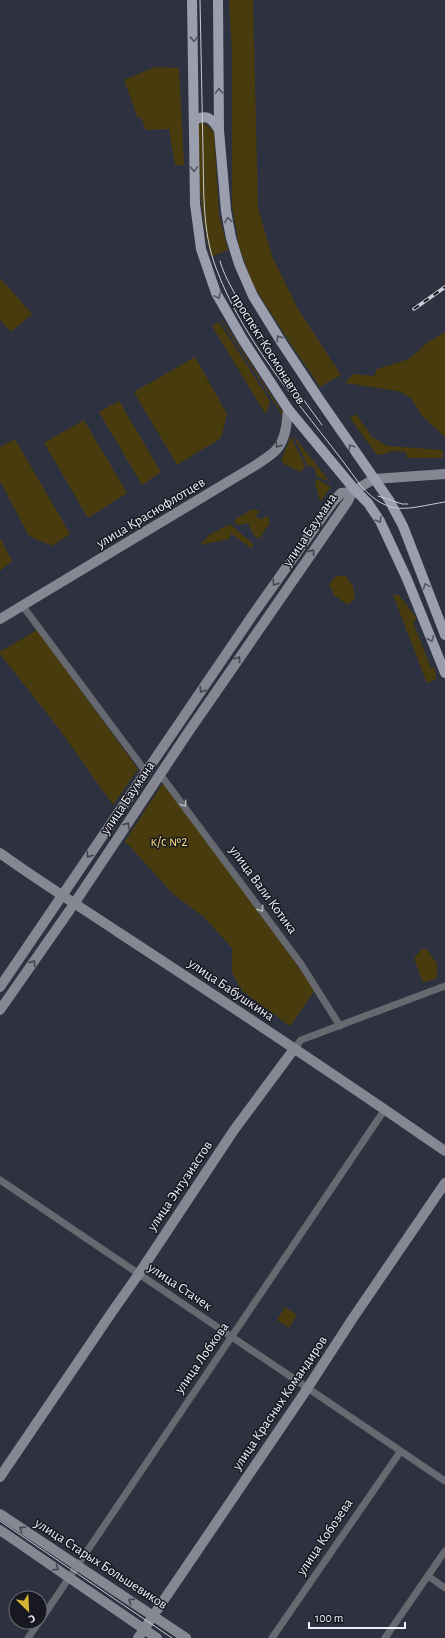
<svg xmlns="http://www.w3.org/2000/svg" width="445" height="1638" font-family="'Alegreya Sans',sans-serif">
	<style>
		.green { fill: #483c0f }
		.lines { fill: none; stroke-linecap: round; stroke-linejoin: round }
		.street { stroke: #676970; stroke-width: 7 }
		.secondary { stroke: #858793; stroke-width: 10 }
		.primary { stroke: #9b9ead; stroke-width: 10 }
		.tram { stroke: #caccd6; stroke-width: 1 }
		.rail-casing { stroke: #caccd6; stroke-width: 3.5 }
		.rail { stroke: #181920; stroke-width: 2; stroke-dasharray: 6; stroke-linecap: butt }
		.oneway { stroke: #53555f }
		.oneway2 { stroke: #44454e }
		.oneway3 { stroke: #b2b4bc }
		.labels { text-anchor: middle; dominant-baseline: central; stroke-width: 3; stroke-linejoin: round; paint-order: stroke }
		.street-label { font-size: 14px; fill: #eff1fa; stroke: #181920 }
		.park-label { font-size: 14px; fill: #f7db78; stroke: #181920 }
	</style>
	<rect width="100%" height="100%" fill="#2e313f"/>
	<!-- green -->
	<g class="green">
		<path d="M229,0H253L258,208L272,256L299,311L341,375L320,387L286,337L252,283L239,246L232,206V52Z"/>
		<path d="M155,67L179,68L184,165H175L169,129L146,130L141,118H138L124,80Z"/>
		<path d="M199,122C207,124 210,127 214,133L219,215L228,250L211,257C199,213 199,169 197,125Z"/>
		<path d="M0,278L32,314L11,332L0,320Z"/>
		<path d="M222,319L284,415V418L221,320Z"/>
		<path d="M219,322L270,401L266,415L212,326Z"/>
		<path d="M445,332V437L422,416L411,398L398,391L345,383L353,374L374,376L377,369L409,359L427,343Z"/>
		<path d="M195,357L227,414L221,438L177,465L134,392Z"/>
		<path d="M119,401L161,472L142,485L99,412Z"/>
		<path d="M356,414L372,437L388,446L443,450V458H407L406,452L392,451L385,454L377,455L350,418Z"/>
		<path d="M84,420L127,493L88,518L44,443Z"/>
		<path d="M293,435L329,481L317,477L315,468L307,465Z"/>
		<path d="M291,437L305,466L301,472L285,465L281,460Z"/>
		<path d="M15,439L70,534L52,546L29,536L0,481V447Z"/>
		<path d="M317,479L331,487L320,502L315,482Z"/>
		<path d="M253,509L260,511L255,517L261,519L268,516L270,523L259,539L254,535L248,523L237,525L234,520Z"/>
		<path d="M230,524L254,545L251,548L231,533L229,539L200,545L209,535Z"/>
		<path d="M0,538L12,561L0,571Z"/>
		<path d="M336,576H346L353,586L355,598L348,605L335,596L329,585Z"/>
		<path d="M393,595H399L417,619L413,622L431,668L434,667L436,674L435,680L427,683Z"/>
		<path d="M37,630L138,769L113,805L57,726L0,654V652Z"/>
		<path d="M163,783L166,784L315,990L290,1026L241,990L232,972V948L204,917L173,894L125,841Z"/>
		<path d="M427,949L437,964V978L423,983L414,958L421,950Z"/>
		<path d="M285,1307L297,1315L289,1328L277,1320Z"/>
	</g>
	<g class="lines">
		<!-- street -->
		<g class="street">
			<path d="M22,605L146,772"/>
			<path d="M160,774L301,964L340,1026"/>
			<path d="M294,1049L301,1040L445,986"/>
			<path d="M0,1180L445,1481"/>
			<path d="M428,1576L445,1588"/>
			<path d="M40,1621L385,1109"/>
			<path d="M28,1638L39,1622"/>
			<path d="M272,1638L400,1452"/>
			<path d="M385,1638L445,1551"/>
		</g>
		<!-- secondary -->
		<g class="secondary">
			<path d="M0,619L256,465C263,460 272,455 277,449C286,438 287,422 288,409"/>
			<path d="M0,853C39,881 79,906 118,932C228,1004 337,1076 445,1151"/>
			<path d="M0,987L252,616L332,503L341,493L352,492L374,479L445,474"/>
			<path d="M0,1010L74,904L187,734L348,501L352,492"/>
			<path d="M0,1477L112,1312L138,1275L234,1130L294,1049"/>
			<path d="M0,1514L186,1638"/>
			<path d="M0,1530L157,1638"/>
			<path d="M138,1638L303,1395L353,1318L445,1183"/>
		</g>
		<!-- primary -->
		<g class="primary">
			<path d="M192,0L195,204L201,249L216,293L243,340L288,409L355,490L368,503L380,521L407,579L445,673"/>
			<path d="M218,0L219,130L226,211L231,238L239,264L253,296L282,343L317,396L389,500L403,526L445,635"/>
			<path d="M194,120C207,114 212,118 219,130"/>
		</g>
		<!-- tram -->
		<g class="tram">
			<path d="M200,0C201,50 202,101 203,151C204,190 202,231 216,268C247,351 311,415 361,486C390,518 407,508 445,502"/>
			<path d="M220,261C225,279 237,297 246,313C270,352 295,389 322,425"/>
			<path d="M378,496L402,504H408"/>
			<path d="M0,1521L172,1638"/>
		</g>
		<defs>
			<path id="rail" d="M414,309L445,287"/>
		</defs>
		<!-- rail casing -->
		<use href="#rail" class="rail-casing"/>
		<!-- rail -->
		<use href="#rail" class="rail"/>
	</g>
	<!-- one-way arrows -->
	<defs><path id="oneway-chevron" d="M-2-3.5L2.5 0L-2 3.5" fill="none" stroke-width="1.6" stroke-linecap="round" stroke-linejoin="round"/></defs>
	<g class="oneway">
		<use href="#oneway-chevron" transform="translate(194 39) rotate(88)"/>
		<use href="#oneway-chevron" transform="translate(219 91) rotate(-91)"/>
		<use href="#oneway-chevron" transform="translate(194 169) rotate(89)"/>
		<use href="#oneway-chevron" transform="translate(228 220) rotate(-100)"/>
		<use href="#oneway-chevron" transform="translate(218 296) rotate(63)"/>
		<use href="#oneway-chevron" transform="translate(279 338) rotate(-122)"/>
		<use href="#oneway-chevron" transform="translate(351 447) rotate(-124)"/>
		<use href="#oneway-chevron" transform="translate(379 520) rotate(59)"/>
		<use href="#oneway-chevron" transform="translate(426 586) rotate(-111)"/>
		<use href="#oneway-chevron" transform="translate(431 639) rotate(68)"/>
	</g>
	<g class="oneway2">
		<use href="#oneway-chevron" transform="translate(278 445) rotate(124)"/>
		<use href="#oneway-chevron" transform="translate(312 552) rotate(-55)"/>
		<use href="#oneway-chevron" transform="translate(275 583) rotate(125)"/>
		<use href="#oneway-chevron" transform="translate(238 659) rotate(-56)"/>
		<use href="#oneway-chevron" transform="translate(202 690) rotate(124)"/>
		<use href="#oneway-chevron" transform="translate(127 825) rotate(-57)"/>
		<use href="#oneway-chevron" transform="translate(89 855) rotate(124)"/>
		<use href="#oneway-chevron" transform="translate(33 963) rotate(-55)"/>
		<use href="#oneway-chevron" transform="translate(22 1529) rotate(-146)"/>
		<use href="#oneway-chevron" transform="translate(56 1568) rotate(34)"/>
		<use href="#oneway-chevron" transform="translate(131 1601) rotate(-147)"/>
	</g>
	<g class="oneway3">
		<use href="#oneway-chevron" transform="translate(184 804) rotate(54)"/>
		<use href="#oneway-chevron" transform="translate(261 909) rotate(54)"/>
	</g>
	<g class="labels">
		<!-- street labels -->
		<g class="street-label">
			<text transform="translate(268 349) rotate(58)">проспект Космонавтов</text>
			<text transform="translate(151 513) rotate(-31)">улица Краснофлотцев</text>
			<text transform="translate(310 530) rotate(-56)">улица Баумана</text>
			<text transform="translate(128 798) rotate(-56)">улица Баумана</text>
			<text transform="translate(263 890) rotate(54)">улица Вали Котика</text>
			<text transform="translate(231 990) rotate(34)">улица Бабушкина</text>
			<text transform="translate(180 1186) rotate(-56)">улица Энтузиастов</text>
			<text transform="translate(180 1287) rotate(34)">улица Стачек</text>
			<text transform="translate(202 1358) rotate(-55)">улица Лобкова</text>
			<text transform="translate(280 1403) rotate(-56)">улица Красных Командиров</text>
			<text transform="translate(325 1537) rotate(-56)">улица Кобозева</text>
			<text transform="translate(101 1564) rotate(33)">улица Старых Большевиков</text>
		</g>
		<!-- park labels -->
		<g class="park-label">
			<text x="169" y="842">к/с №2</text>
		</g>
	</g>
	<!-- north arrow -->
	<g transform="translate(28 1610) rotate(156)"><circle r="19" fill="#181920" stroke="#6e6f77"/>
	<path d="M0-3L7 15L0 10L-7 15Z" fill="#d6b534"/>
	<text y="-6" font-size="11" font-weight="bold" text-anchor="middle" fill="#eff1fa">С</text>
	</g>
	<!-- scale -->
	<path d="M309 1622v6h96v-6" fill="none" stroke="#eff1fa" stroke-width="2"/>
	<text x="315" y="1622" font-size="12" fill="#eff1fa" stroke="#181920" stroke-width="3" paint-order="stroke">100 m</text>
</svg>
